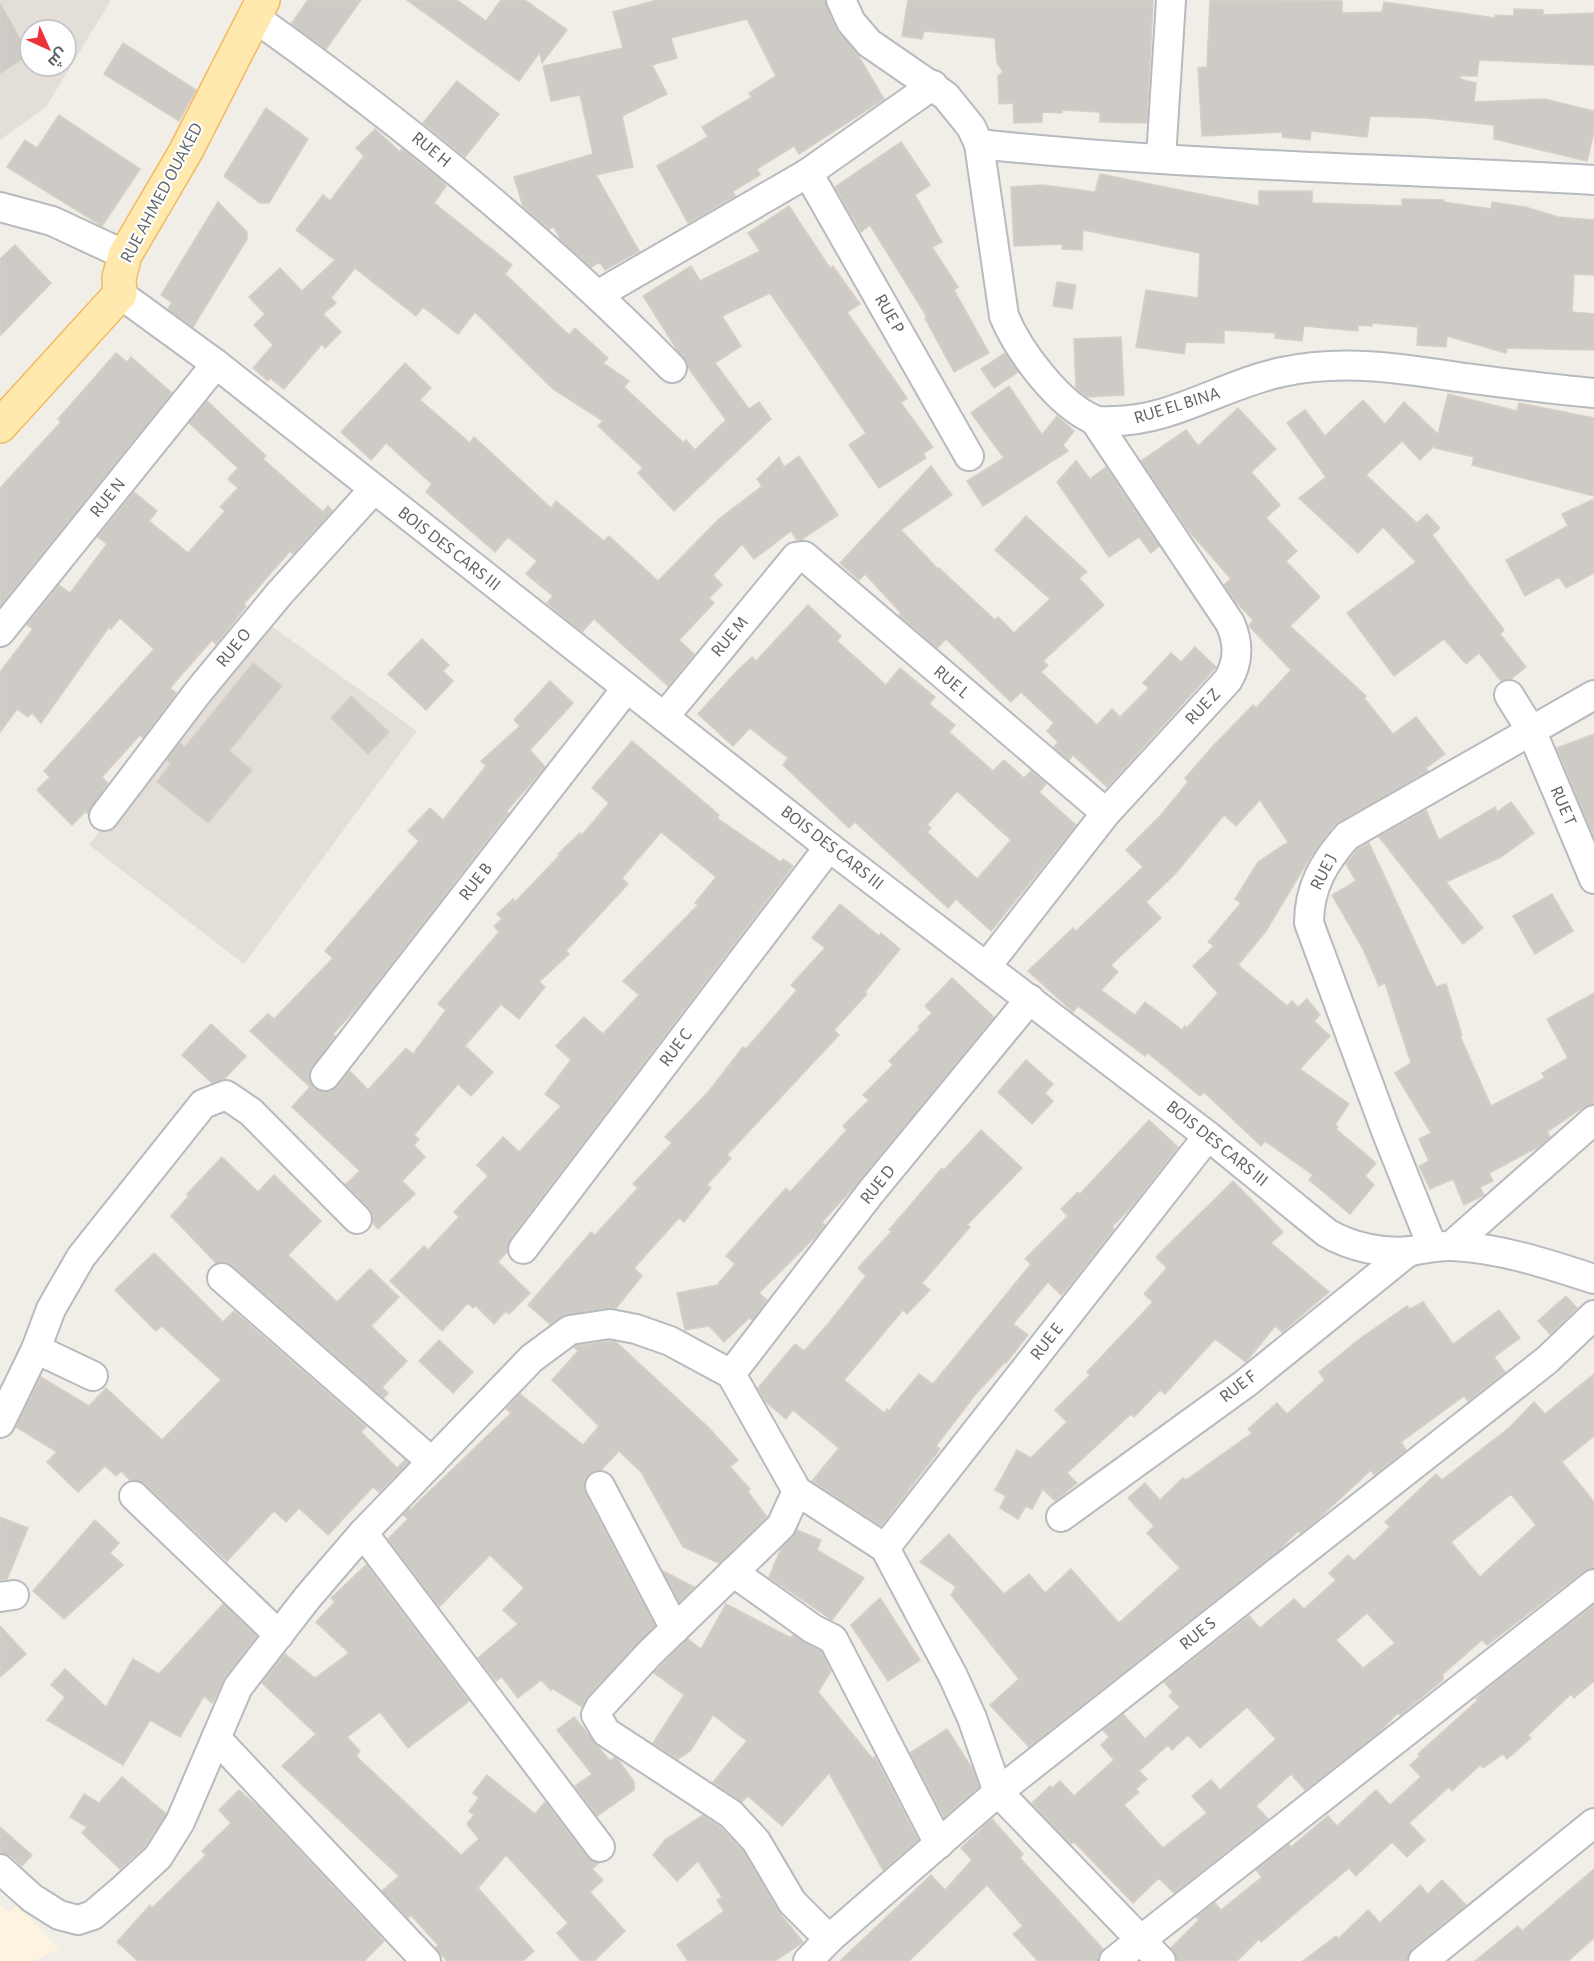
<svg xmlns="http://www.w3.org/2000/svg" width="1594" height="1961" font-family="'Alegreya Sans',Cairo,sans-serif">
	<style>
		.commercial { fill: #fef3df }
		.education { fill: #e3dfd8; fill-rule: evenodd }
		.building { fill: #cecbc6; stroke: #d6cfc5; stroke-width: 1.5; fill-rule: evenodd }
		.lines { fill: none; stroke-linecap: round; stroke-linejoin: round }
		.minor-casing { stroke: #b7babe; stroke-width: 32 }
		.major-casing { stroke: #f3b95e; stroke-width: 36 }
		.minor { stroke: #fff; stroke-width: 28 }
		.major { stroke: #ffe9ae; stroke-width: 33 }
		.labels { text-anchor: middle; dominant-baseline: central; stroke-width: 4.5; stroke-linejoin: round; paint-order: stroke }
		.street-label { font-size: 18px; fill: #5e6367; stroke: #fff }
	</style>
	<rect width="100%" height="100%" fill="#f1eee7"/>
	<!-- commercial -->
	<path class="commercial" d="M0,1905L9,1912L18,1905L59,1949L34,1961H0Z"/>
	<!-- education -->
	<g class="education">
		<path d="M0,0H111L46,107L0,140ZM30,30H66V66H30Z"/>
		<path d="M263,620L417,731L244,964L89,845Z"/>
	</g>
	<!-- building -->
	<g class="building">
		<path d="M308,0H361L326,49L291,24Z"/>
		<path d="M407,0H457L486,21L501,0H525L567,30L542,63L540,52L519,81Z"/>
		<path d="M657,0H825L836,29L858,55L884,99L799,154L794,146L757,169L760,175L733,191L735,196L688,223L657,166L708,137L702,127L752,97L749,93L776,76L747,19L671,38L677,58L652,65L667,94L622,116L633,167L596,175L639,251L605,270L600,262L591,267L561,240L554,227L549,229L523,206L514,177L593,154L580,95L551,101L543,66L623,48L613,12Z"/>
		<path d="M908,0H1153L1147,123L1100,122V112L1062,110V113L1042,112V122L1014,123L1013,103L999,104L998,76L1003,72L997,63L995,38L924,31L922,39L902,36Z"/>
		<path d="M1210,0L1342,1V13L1382,12L1384,2L1495,18V15L1514,16V9L1543,10V15L1594,13V65L1479,60L1477,76H1460V79L1476,83L1474,102L1544,99L1594,111V132L1587,161L1494,139V125L1427,118L1370,116L1367,137L1311,131L1310,140L1282,137L1283,132L1202,136L1198,68L1207,67Z"/>
		<path d="M0,3L29,55L0,73Z"/>
		<path d="M123,43L196,90L179,121L104,74Z"/>
		<path d="M457,81L499,114L465,157L423,123Z"/>
		<path d="M266,108L308,139L269,203H260L224,176Z"/>
		<path d="M59,115L140,169L102,226L7,167L25,140L37,148Z"/>
		<path d="M375,129L400,152L402,149L444,183L446,186L434,203L512,265L505,274L569,335L575,328L608,358L603,363L629,381L624,387L684,443L686,440L695,450L726,420L690,370L643,296L691,266L700,281L760,251L748,233L789,206L830,268L833,266L860,304L847,312L907,398L901,403L933,447L923,454L926,458L879,488L849,445L866,433L770,293L722,316L741,346L715,363L749,409L759,402L771,419L674,511L638,473L643,468L598,426L603,421L553,389L475,312L458,334L423,307L416,316L355,268L331,298L336,303L323,314L341,332L325,348L322,344L284,389L270,378L268,381L253,368L273,345L254,325L265,314L249,297L280,268L302,291L335,260L296,230L323,195L330,201L364,156L356,148Z"/>
		<path d="M901,142L930,185L915,195L942,242L932,247L958,287L954,290L989,353L954,372L925,318L927,317L870,225L861,232L835,187Z"/>
		<path d="M1100,174L1259,206V191H1312V203L1402,206V199L1444,200V202L1491,209L1492,202L1525,207L1558,217L1594,220V275L1574,274L1572,312L1594,314V350L1507,348L1506,353L1447,336L1446,347L1417,345L1418,327L1372,323V326L1358,325V331L1304,326L1302,341L1275,338V333L1224,330V343L1186,342L1184,354L1136,347L1146,290L1198,298L1200,253L1083,230L1082,250L1062,249L1063,244L1014,246L1011,187L1043,185L1095,192Z"/>
		<path d="M218,202L247,232V239L193,327L168,309L172,302L161,295Z"/>
		<path d="M15,245L51,283L0,336V259Z"/>
		<path d="M1057,282L1076,285L1072,309L1053,306Z"/>
		<path d="M1121,337L1124,395L1087,397L1076,388L1074,339Z"/>
		<path d="M116,353L127,362L131,357L172,393L0,606V488L61,422L58,419Z"/>
		<path d="M1005,353L1018,372L994,388L981,369Z"/>
		<path d="M405,363L431,388L420,400L470,443L474,437L551,508L556,501L604,541L609,536L658,581L719,519L762,486L757,479L779,457L784,467L799,456L838,515L801,540H797L791,531L754,559L742,544L713,575L722,585L709,598L714,603L679,640L694,654L668,686L594,619L582,632L547,603L553,596L526,574L537,561L508,537L495,552L426,492L432,484L386,443L371,460L341,432Z"/>
		<path d="M1009,386L1042,435L1057,416L1074,431L1063,445L1068,451L983,506L967,481L1004,458L971,413Z"/>
		<path d="M1448,394L1517,411L1519,403L1594,418V496L1472,465L1474,457L1435,448L1436,444L1420,460L1402,441L1366,475L1417,523L1427,514L1440,528L1432,535L1504,630L1500,634L1526,667L1511,679L1501,681L1479,653L1466,664L1444,639L1394,676L1347,613L1416,562L1383,527L1358,553L1299,498L1326,477L1287,423L1305,410L1325,436L1363,400L1385,424L1404,402L1438,434Z"/>
		<path d="M207,401L266,456L263,459L323,512L328,506L332,511L293,554L290,551L244,604L246,606L216,644L212,640L170,688L176,693L143,738L140,735L102,777L108,783L88,814L85,812L72,825L37,790L50,777L44,771L154,649L120,618L111,629L109,627L41,723L32,713L28,717L17,709L0,732V672L33,629L27,625L59,585L70,593L107,544L98,537L134,492L157,511L149,521L188,553L225,511L220,507L238,488L228,479L238,468L189,423Z"/>
		<path d="M1238,408L1276,449L1251,472L1280,505L1266,518L1297,551L1286,561L1320,597L1290,626L1366,696L1364,698L1393,734L1416,717L1445,754L1426,768L1428,771L1334,825L1311,856L1266,931L1238,965L1287,1006L1292,1001L1298,1007L1307,999L1320,1015L1314,1021L1330,1036L1300,1069L1349,1104L1335,1125L1338,1127L1336,1129L1376,1163L1365,1176L1374,1185L1350,1214L1309,1180L1313,1175L1265,1141L1261,1146L1204,1092L1200,1096L1148,1053L1145,1056L1078,1006L1073,1012L1028,971L1073,928L1076,931L1143,867L1126,850L1160,816L1188,782L1185,778L1214,745L1253,705L1256,708L1291,670L1249,626L1253,620L1236,602L1224,585L1231,579L1188,530L1141,461L1186,430L1198,446ZM1260,800L1288,842L1258,862L1235,899L1241,903L1208,942L1214,946L1193,966L1218,993L1187,1028L1185,1026L1182,1030L1145,1002L1135,1015L1101,990L1118,972L1111,965L1161,918L1146,902L1175,874L1224,815L1236,826Z"/>
		<path d="M1076,461L1090,479L1106,467L1159,546L1151,553L1139,537L1109,557L1057,482Z"/>
		<path d="M931,466L952,495L901,530L938,569L939,568L995,620L998,617L1014,633L1050,599L995,550L1026,516L1087,572L1079,578L1104,605L1043,661L1048,665L1041,672L1097,725L1112,709L1120,717L1149,688L1143,683L1171,653L1181,662L1195,647L1216,667L1107,787L1073,755L1069,760L1054,747L1058,742L1047,731L1054,723L1021,692L1011,702L946,639L937,648L899,615L901,613L865,574L859,580L840,563Z"/>
		<path d="M1594,499V573L1566,588L1559,577L1525,596L1506,560L1568,526L1562,514Z"/>
		<path d="M808,605L841,636L837,641L886,685L900,668L935,697L929,704L955,725L949,732L993,771L1004,760L1024,778L1031,771L1046,784L1039,792L1076,825L991,931L956,899L948,908L855,822L849,828L783,765L788,758L750,728L733,746L698,714L738,670L752,657L756,661ZM957,791L1011,840L977,879L927,832L931,828L927,825Z"/>
		<path d="M422,639L449,665L443,671L453,681L426,710L388,674Z"/>
		<path d="M253,663L282,686L229,751L252,770L208,823L157,782L171,764L167,760L180,743L185,747Z"/>
		<path d="M550,681L573,703L530,750L545,767L506,812L508,813L357,1008L333,1034L335,1036L309,1073L310,1083L315,1089L323,1092L332,1091L350,1071L368,1090L406,1048L413,1054L446,1010L438,1004L499,932L494,926L502,919L497,914L513,899L515,902L560,855L558,854L580,833L582,835L609,803L592,788L632,741L719,815L717,818L781,862L783,859L793,866L510,1239L507,1252L498,1262L530,1293L509,1314L506,1311L494,1324L476,1306L473,1308L468,1303L442,1331L390,1281L424,1246L428,1250L459,1217L454,1212L488,1176L477,1165L503,1137L519,1152L561,1106L545,1094L571,1060L556,1046L584,1017L603,1034L639,995L623,981L698,905L695,903L716,877L661,832L622,878L628,884L566,951L569,954L539,982L545,987L519,1019L501,1004L465,1046L493,1072L471,1096L458,1084L414,1135L419,1139L414,1145L425,1157L402,1181L415,1194L378,1229L373,1223V1215L369,1208L346,1184L360,1171L292,1107L310,1087L250,1031L268,1014L274,1019L333,958L325,951L419,841L408,831L430,808L443,820L486,766L481,761L520,726L514,720Z"/>
		<path d="M351,696L389,732L368,754L331,718Z"/>
		<path d="M1594,734V837L1557,748Z"/>
		<path d="M1511,802L1534,833L1501,857L1446,882L1483,928L1463,944L1379,837L1426,810L1439,840L1495,807L1497,812Z"/>
		<path d="M1369,843L1436,987L1446,984L1462,1035L1460,1036L1491,1106L1545,1078L1542,1073L1568,1058L1547,1019L1594,993V1104L1584,1107L1547,1132L1550,1137L1538,1147L1489,1173L1493,1181L1480,1187L1484,1195L1464,1205L1453,1179L1430,1189L1419,1166L1429,1161L1419,1139L1431,1133L1395,1073L1411,1063L1385,983L1379,986L1363,949L1332,895L1356,881L1346,864L1358,849Z"/>
		<path d="M1552,894L1573,931L1535,954L1513,916Z"/>
		<path d="M840,904L879,936L881,933L900,949L865,992L867,994L834,1030L839,1035L727,1155L731,1158L707,1185L711,1188L684,1222L679,1218L634,1268L642,1276L616,1308L568,1314L550,1324L528,1305L591,1232L595,1235L638,1188L633,1184L672,1143L665,1137L709,1091L743,1047L746,1049L797,990L791,985L825,948L812,938Z"/>
		<path d="M952,978L994,1017L855,1186L822,1222L825,1225L819,1233L759,1293L767,1300L752,1320L749,1318L724,1342L709,1326L685,1330L677,1293L717,1285L735,1264L726,1256L786,1188L790,1192L847,1130L843,1126L869,1100L863,1095L893,1065L889,1061L920,1029L918,1027L932,1013L925,1006Z"/>
		<path d="M211,1024L246,1056L224,1079L212,1083L182,1055Z"/>
		<path d="M1026,1060L1053,1084L1045,1093L1053,1101L1032,1124L998,1092Z"/>
		<path d="M1149,1120L1178,1147L1132,1206L1112,1227L1114,1229L1069,1286L1061,1295L1048,1282L1013,1324L1028,1335L1006,1363L1005,1362L975,1395L936,1446L940,1449L881,1526L812,1481L839,1448L793,1410L786,1419L766,1402L758,1388L795,1344L804,1351L828,1324L866,1276L858,1268L892,1231L889,1230L942,1168L944,1170L981,1130L1022,1168L967,1225L970,1227L922,1283L930,1290L907,1314L903,1310L844,1380L884,1413L887,1409L889,1411L919,1374L933,1384L1031,1264L1025,1259L1068,1216L1061,1209L1078,1192L1080,1194Z"/>
		<path d="M222,1157L258,1192L274,1175L321,1221L288,1255L337,1302L370,1269L399,1297L371,1326L407,1361L382,1387L388,1393L384,1398L233,1266L225,1262L216,1263L171,1216L189,1196L187,1194Z"/>
		<path d="M1233,1181L1283,1232L1271,1243L1329,1292L1282,1332L1275,1326L1246,1362L1215,1339L1165,1394L1160,1390L1134,1417L1131,1414L1067,1473L1077,1483L1055,1501L1043,1489L1032,1509L1026,1506L1018,1519L1000,1508L1006,1496L995,1490L1017,1450L1031,1458L1067,1422L1055,1410L1090,1375L1087,1372L1153,1302L1144,1294L1167,1268L1156,1257Z"/>
		<path d="M154,1253L223,1322L234,1311L361,1422L366,1427L361,1432L397,1468L405,1460L408,1463L379,1492L373,1487L328,1535L299,1508L286,1522L274,1511L227,1561L145,1484L130,1480L121,1471L116,1476L105,1466L78,1492L47,1462L57,1452L16,1427L41,1377L89,1406L106,1388L162,1440L221,1380L162,1326L156,1331L115,1290Z"/>
		<path d="M1566,1296L1577,1308L1550,1334L1538,1321Z"/>
		<path d="M1423,1302L1453,1344L1499,1310L1520,1338L1494,1357L1505,1372L1468,1401L1464,1396L1401,1442L1406,1450L1374,1475L1371,1470L1317,1520L1300,1533L1298,1531L1276,1553L1029,1747L990,1705L1019,1679L951,1595L956,1587L920,1562L949,1534L1004,1594L1029,1574L1045,1593L1071,1569L1119,1623L1180,1568L1147,1533L1154,1526L1128,1498L1145,1483L1160,1500L1183,1478L1186,1480L1252,1433L1248,1429L1277,1403L1287,1414L1325,1380L1319,1372L1358,1340L1407,1306L1410,1309Z"/>
		<path d="M439,1340L473,1372L453,1393L419,1361Z"/>
		<path d="M610,1341L616,1342L708,1427L738,1460L730,1467L750,1489L748,1492L767,1517L719,1563L683,1547L641,1472L619,1451L601,1470L593,1471L586,1477L584,1486L591,1505L655,1626L588,1696L582,1707L552,1688L551,1690L541,1680L518,1698L502,1677L496,1681L478,1658L518,1624L503,1610L524,1588L490,1555L439,1607L388,1539L408,1519L403,1515L410,1508L409,1511L511,1413L506,1409L520,1394L583,1445L599,1426L552,1380L578,1351L574,1347L576,1346Z"/>
		<path d="M1594,1374V1436L1562,1462L1594,1502V1568L1584,1571L1487,1645L1482,1640L1443,1674V1680L1400,1715L1398,1713L1376,1735L1305,1790L1291,1774L1256,1806L1268,1819L1174,1893L1159,1878L1133,1903L1074,1842L1071,1844L1032,1803L1050,1786L1052,1788L1060,1781L1074,1796L1114,1760L1101,1745L1109,1737L1103,1730L1123,1714L1145,1739L1180,1707L1169,1696L1173,1692L1164,1682L1249,1616L1260,1628L1294,1599L1304,1609L1336,1580L1329,1573L1348,1555L1354,1561L1390,1527L1385,1522L1436,1474L1442,1480L1510,1427L1534,1402L1545,1414ZM1511,1494L1536,1525L1480,1577L1451,1542ZM1367,1613L1395,1643L1363,1668L1336,1640ZM1247,1707L1276,1739L1220,1790L1211,1780L1192,1796L1207,1813L1163,1848L1124,1805L1139,1792L1136,1789L1147,1779L1139,1771L1168,1745L1172,1750L1188,1735L1200,1748Z"/>
		<path d="M0,1517L28,1528L7,1579L0,1580Z"/>
		<path d="M95,1520L119,1543L110,1553L123,1565L64,1619L33,1591Z"/>
		<path d="M797,1530L821,1540L817,1550L864,1578L832,1620L769,1577L781,1549Z"/>
		<path d="M366,1565L469,1701L408,1748L380,1712L347,1737L360,1751L356,1756L461,1855L479,1839L467,1824L474,1815L469,1811L479,1798L473,1793L487,1775L535,1814L545,1802L587,1857L599,1863L592,1869L603,1880L590,1892L625,1931L594,1961H581L557,1933L568,1923L506,1855L478,1888L534,1951L523,1961H447L436,1948L438,1945L411,1915L408,1918L382,1891L399,1876L282,1766L316,1734L262,1683L285,1654L315,1678L349,1653L316,1622L335,1602L331,1598Z"/>
		<path d="M663,1571L694,1587L679,1602Z"/>
		<path d="M880,1598L920,1660L888,1681L851,1625Z"/>
		<path d="M223,1604L257,1636L225,1677L214,1700L212,1703L204,1696L180,1737L150,1720L123,1765L47,1720L65,1697L51,1685L65,1669L106,1707L133,1659L159,1674Z"/>
		<path d="M726,1604L791,1638L793,1635L821,1651L831,1671L818,1692L872,1758L875,1757L918,1840L883,1870L829,1773L782,1826L748,1796L742,1802L713,1782L747,1741L713,1715L690,1751L678,1759L653,1743L684,1695L654,1673L688,1639L701,1649Z"/>
		<path d="M1594,1605V1681L1574,1698L1571,1694L1528,1735L1531,1738L1507,1759L1503,1754L1483,1768L1480,1765L1452,1791L1449,1787L1409,1823L1425,1840L1407,1857L1392,1842L1356,1876L1349,1868L1261,1942L1259,1939L1237,1961H1177L1171,1948L1199,1920L1196,1917L1215,1903L1221,1910L1262,1877L1256,1870L1289,1844L1291,1847L1328,1816L1337,1826L1376,1790L1390,1805L1421,1777L1410,1765L1420,1756L1418,1754L1478,1700L1476,1699L1484,1691Z"/>
		<path d="M0,1626L26,1654L0,1677Z"/>
		<path d="M574,1717L610,1761L615,1757L619,1761L634,1782V1790L597,1816L575,1786L592,1774L557,1730Z"/>
		<path d="M947,1729L972,1768L979,1787L944,1817L910,1753Z"/>
		<path d="M122,1777L166,1814L145,1846L120,1869L82,1833L87,1827L70,1817L84,1794L99,1803Z"/>
		<path d="M239,1790L259,1808L384,1941L364,1961H138L117,1942L150,1905L152,1908L206,1855L202,1851L231,1823L219,1810Z"/>
		<path d="M703,1815L720,1827L743,1851L778,1911L803,1942L775,1961H688L677,1945L724,1911L717,1900L722,1897L698,1861L677,1881L653,1855L665,1840Z"/>
		<path d="M992,1819L1023,1854L1020,1858L1103,1949L1098,1961H1038L1013,1934L1023,1926L987,1885L909,1961H840L931,1875L945,1890L972,1860L961,1848Z"/>
		<path d="M0,1827L32,1855L22,1866L11,1856L0,1853Z"/>
		<path d="M1594,1869V1938L1568,1961H1475L1518,1926L1522,1931Z"/>
		<path d="M1442,1880L1466,1905L1413,1948L1407,1961H1303L1336,1936L1338,1939L1368,1910L1380,1923L1420,1885L1428,1894Z"/>
	</g>
	<g class="lines">
		<defs>
			<g id="minor">
				<path d="M841,0L851,22L869,43L946,96L971,127L979,144L1004,316C1018,350 1059,406 1095,420C1099,422 1107,421 1113,421C1173,421 1224,384 1282,372C1341,359 1399,368 1458,377C1504,383 1549,389 1594,393"/>
				<path d="M254,17C403,123 544,238 672,368"/>
				<path d="M979,144C1184,166 1389,168 1594,180"/>
				<path d="M1161,158L1171,0"/>
				<path d="M808,173L969,456"/>
				<path d="M0,207L52,221L125,255"/>
				<path d="M120,294L216,364L829,847L1208,1136L1327,1233C1351,1247 1383,1254 1411,1251C1425,1249 1437,1245 1452,1246C1500,1248 1548,1264 1594,1279"/>
				<path d="M599,294L808,173L933,85"/>
				<path d="M0,632L216,364"/>
				<path d="M1509,695L1532,732L1594,879"/>
				<path d="M664,717L796,557L804,556L1106,813"/>
				<path d="M104,816L198,692L279,594L374,489"/>
				<path d="M986,967L1106,813L1228,680C1239,661 1239,643 1230,623L1095,421"/>
				<path d="M325,1076L626,689"/>
				<path d="M1432,1246L1386,1131L1309,923C1309,887 1324,862 1347,836L1594,695"/>
				<path d="M1451,1246L1594,1120"/>
				<path d="M523,1249L829,847"/>
				<path d="M222,1278L432,1462"/>
				<path d="M36,1349L51,1309L81,1257L203,1104L226,1095L251,1112L357,1219"/>
				<path d="M731,1374L871,1192L1030,999"/>
				<path d="M0,1423L36,1349L93,1376"/>
				<path d="M600,1486L675,1629"/>
				<path d="M797,1491L781,1526L649,1654L600,1707L596,1715L606,1732L731,1814L756,1841L792,1902L829,1939"/>
				<path d="M134,1496L279,1635"/>
				<path d="M1061,1517L1246,1383L1409,1251"/>
				<path d="M363,1533L600,1847"/>
				<path d="M885,1548L1208,1136"/>
				<path d="M733,1572L813,1629L833,1639L939,1844"/>
				<path d="M0,1597L14,1595"/>
				<path d="M216,1738L426,1961"/>
				<path d="M0,1869L32,1898L59,1915L78,1920L93,1915L121,1891L158,1857L180,1822L238,1687L308,1597L363,1533L532,1358L570,1330L610,1324L636,1329L670,1341L731,1374L797,1491L885,1548L953,1676L972,1718L998,1792L1161,1961"/>
				<path d="M808,1961L829,1939L998,1792L1547,1360L1594,1315"/>
				<path d="M1114,1961L1594,1584"/>
				<path d="M1423,1961L1594,1823"/>
			</g>
			<path id="major" d="M0,426L120,294L119,278L125,255L186,151L263,0"/>
		</defs>
		<!-- minor casing -->
		<use href="#minor" class="minor-casing"/>
		<!-- major casing -->
		<use href="#major" class="major-casing"/>
		<!-- minor -->
		<use href="#minor" class="minor"/>
		<!-- major -->
		<use href="#major" class="major"/>
	</g>
	<g class="labels">
		<!-- street labels -->
		<g class="street-label">
			<text transform="translate(431 150) rotate(39)">RUE H</text>
			<text transform="translate(162 193) rotate(-62)">RUE AHMED OUAKED</text>
			<text transform="translate(889 314) rotate(60)">RUE P</text>
			<text transform="translate(1177 406) rotate(-17)">RUE EL BINA</text>
			<text transform="translate(108 498) rotate(-51)">RUE N</text>
			<text transform="translate(449 549) rotate(38)">BOIS DES CARS III</text>
			<text transform="translate(730 637) rotate(-50)">RUE M</text>
			<text transform="translate(234 648) rotate(-51)">RUE O</text>
			<text transform="translate(951 682) rotate(40)">RUE L</text>
			<text transform="translate(1203 707) rotate(-47)">RUE Z</text>
			<text transform="translate(1563 806) rotate(67)">RUE T</text>
			<text transform="translate(832 848) rotate(38)">BOIS DES CARS III</text>
			<text transform="translate(1324 872) rotate(-63)">RUE J</text>
			<text transform="translate(476 882) rotate(-52)">RUE B</text>
			<text transform="translate(676 1048) rotate(-53)">RUE C</text>
			<text transform="translate(1217 1144) rotate(39)">BOIS DES CARS III</text>
			<text transform="translate(878 1185) rotate(-51)">RUE D</text>
			<text transform="translate(1047 1342) rotate(-52)">RUE E</text>
			<text transform="translate(1238 1387) rotate(-37)">RUE F</text>
			<text transform="translate(1198 1634) rotate(-39)">RUE S</text>
		</g>
	</g>
	<!-- north arrow -->
	<g transform="translate(48 48) rotate(135)"><circle r="28" fill="#ffffff" stroke="#bfc1c2" stroke-width="1.5"/>
	<path d="M0-4.5L10 22L0 15L-10 22Z" fill="#ec3238"/>
	<text y="-9" font-size="16" font-weight="bold" text-anchor="middle" fill="#5e6367">ش</text>
	</g>
</svg>
